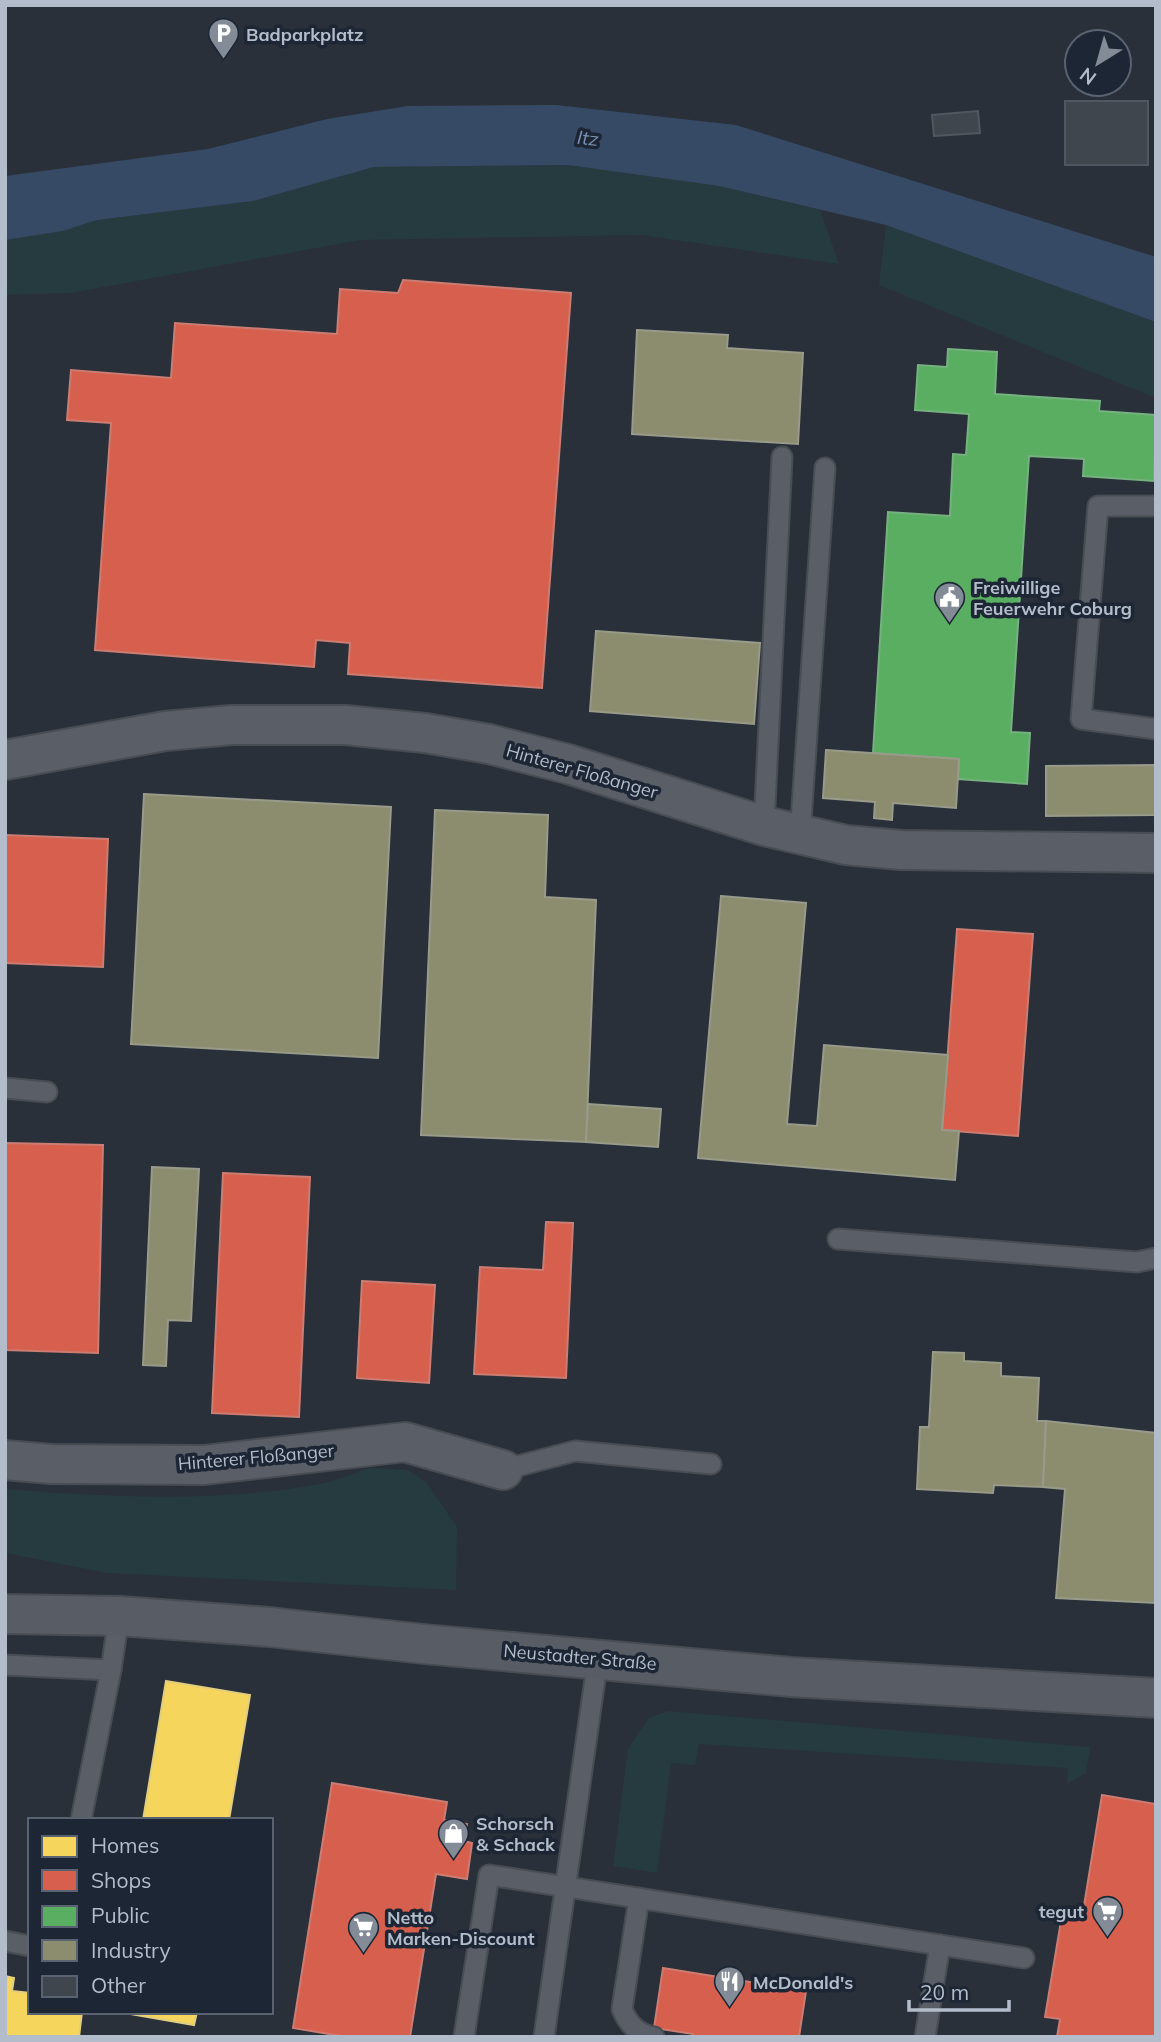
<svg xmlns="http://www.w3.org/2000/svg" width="1161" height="2042" font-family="Mulish,sans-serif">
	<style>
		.green { fill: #263b3f }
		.water { fill: #374a65 }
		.homes { fill: #f6d55c; stroke: #e2ce7d; stroke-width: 2 }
		.shops { fill: #d6604d; stroke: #cc7c72; stroke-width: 2 }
		.public { fill: #5aae61; stroke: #75b280; stroke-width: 2 }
		.industry { fill: #8c8c6e; stroke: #989a8a; stroke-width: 2 }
		.building { fill: #40464d; stroke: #515760; stroke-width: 2 }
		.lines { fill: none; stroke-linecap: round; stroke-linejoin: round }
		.lane-casing { stroke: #484c53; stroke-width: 23 }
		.street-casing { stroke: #484c53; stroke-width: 42 }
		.secondary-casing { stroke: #484c53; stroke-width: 42 }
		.lane { stroke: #5a5e66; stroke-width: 19 }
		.street { stroke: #5a5e66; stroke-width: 38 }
		.secondary { stroke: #585d65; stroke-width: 38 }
		.labels { text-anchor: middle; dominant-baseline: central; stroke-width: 7; stroke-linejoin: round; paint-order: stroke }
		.poi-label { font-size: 18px; font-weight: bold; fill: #b3bcca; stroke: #1c2634; text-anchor: start }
		.street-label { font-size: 18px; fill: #b3bcca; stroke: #1c2634 }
		.water-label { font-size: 19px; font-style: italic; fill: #7a93b2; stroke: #1c2634 }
	</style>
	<rect width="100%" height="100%" fill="#293039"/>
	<!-- green -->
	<g class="green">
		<path d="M568,165L719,186L820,210L839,264L642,235L360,240L71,293L5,295V240L63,231L97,220L253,201L374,167Z"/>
		<path d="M886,225L1156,322V398L879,285Z"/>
		<path d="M370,1468L408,1470L427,1483L457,1527L456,1590L107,1573L5,1553V1489C109,1497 216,1503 319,1484C336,1481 353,1473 370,1468Z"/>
		<path d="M668,1711L1090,1747L1086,1773L1067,1784L1068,1768L699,1744L695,1765L671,1763L657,1873L613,1866L628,1749L649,1718Z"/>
	</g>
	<!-- water -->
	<path class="water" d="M556,105L736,125L1156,257V322L886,225L719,186L568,165L374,167L253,201L97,220L63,231L5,240V176L208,149L327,119L408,106Z"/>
	<!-- homes -->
	<g class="homes">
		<path d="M166,1681L250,1695L229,1820H143Z"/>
		<path d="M5,1976L14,1978L12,1991L30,1993V2012H82L79,2037H5Z"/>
		<path d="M119,2012H197L194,2025Z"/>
	</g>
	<!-- shops -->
	<g class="shops">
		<path d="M403,280L571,293L542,688L348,674L350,643L316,640L314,667L95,650L111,423L67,420L71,370L171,378L175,323L337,334L340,289L398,293Z"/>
		<path d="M5,835L108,839L103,967L5,963Z"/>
		<path d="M957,929L1033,934L1018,1136L942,1130Z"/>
		<path d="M5,1143L103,1145L98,1353L5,1350Z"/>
		<path d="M223,1173L310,1177L299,1417L212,1413Z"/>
		<path d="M546,1222L573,1223L566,1378L474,1374L480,1267L543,1270Z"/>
		<path d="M362,1281L435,1285L429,1383L357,1378Z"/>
		<path d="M332,1783L447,1802L444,1820L467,1824L464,1841L472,1843L467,1879L436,1874L410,2037H347L293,2028Z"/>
		<path d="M1102,1795L1156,1804V2037H1057L1060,2019L1045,2017L1063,1909L1083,1912Z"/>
		<path d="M663,1968L806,1991L799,2037H692L693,2034L654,2028Z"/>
	</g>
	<!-- public -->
	<path class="public" d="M948,349L997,352L995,394L1100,401L1099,411L1156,415L1154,481L1083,476L1084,459L1029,456L1011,732L1030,733L1027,784L958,779L959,759L873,753L888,512L950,516L953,454L966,455L969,414L915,410L918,365L947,367Z"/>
	<!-- industry -->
	<g class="industry">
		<path d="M637,330L728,335L727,348L803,353L798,444L632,434Z"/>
		<path d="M596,631L760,643L754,724L590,711Z"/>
		<path d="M826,750L959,759L956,808L893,803L892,820L874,818L875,802L823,798Z"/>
		<path d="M1156,765V815L1046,816V766Z"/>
		<path d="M144,794L391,807L378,1058L131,1044Z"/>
		<path d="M435,810L548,815L545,897L596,900L586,1142L421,1135Z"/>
		<path d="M721,896L806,903L787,1124L817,1126L824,1045L948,1055L942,1130L959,1131L955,1180L698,1158Z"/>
		<path d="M588,1104L661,1109L658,1147L586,1142Z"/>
		<path d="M152,1167L199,1169L191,1321L168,1320L166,1366L143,1365Z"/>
		<path d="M933,1352L964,1353V1361L1001,1363V1376L1039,1378L1037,1421H1046L1043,1487L994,1485L993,1493L917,1489L920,1427H929Z"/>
		<path d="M1046,1421L1156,1433V1603L1056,1598L1065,1489L1043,1487Z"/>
	</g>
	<!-- building -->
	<g class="building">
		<rect x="1065" y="101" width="83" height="64"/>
		<path d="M978,111L980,133L934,136L932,115Z"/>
	</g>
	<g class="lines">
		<defs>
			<g id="lane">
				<path d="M1156,506H1098L1081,719L1156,729"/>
				<path d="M764,826L782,457"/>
				<path d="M800,836L825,468"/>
				<path d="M5,1088L47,1092"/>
				<path d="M838,1239L1137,1262L1156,1258"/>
				<path d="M503,1470L575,1451L711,1464"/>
				<path d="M5,1665L111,1670L119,1616"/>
				<path d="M81,1820L111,1670"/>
				<path d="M639,1898L622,2009C628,2024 637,2034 654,2037"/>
				<path d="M5,1941L30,1946"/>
				<path d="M464,2037L489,1875L1024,1958"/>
				<path d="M544,2037L598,1658"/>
				<path d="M925,2037L940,1945"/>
			</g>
			<g id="street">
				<path d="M5,760L165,731L232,725H345L425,733L489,744L568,764L764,826L846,845L901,850L1156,853"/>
				<path d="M5,1460L51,1464L204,1465L405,1442L503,1470"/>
			</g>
			<path id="secondary" d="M5,1614L119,1616L269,1627L424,1644L791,1677L1156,1698"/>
		</defs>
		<!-- lane casing -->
		<use href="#lane" class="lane-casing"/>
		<!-- street casing -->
		<use href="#street" class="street-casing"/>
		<!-- secondary casing -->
		<use href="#secondary" class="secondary-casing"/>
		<!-- lane -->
		<use href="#lane" class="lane"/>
		<!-- street -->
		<use href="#street" class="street"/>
		<!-- secondary -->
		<use href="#secondary" class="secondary"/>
	</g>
	<!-- icons -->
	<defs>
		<symbol id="parking-pin" viewBox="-11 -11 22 30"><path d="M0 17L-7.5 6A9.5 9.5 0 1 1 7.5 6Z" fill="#838b97" stroke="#1c2634"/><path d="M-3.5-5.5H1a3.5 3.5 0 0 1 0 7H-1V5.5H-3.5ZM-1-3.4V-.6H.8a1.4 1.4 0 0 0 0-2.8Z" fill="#fff"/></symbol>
		<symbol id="civic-pin" viewBox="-11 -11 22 30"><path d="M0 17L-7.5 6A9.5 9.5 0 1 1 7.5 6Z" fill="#838b97" stroke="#1c2634"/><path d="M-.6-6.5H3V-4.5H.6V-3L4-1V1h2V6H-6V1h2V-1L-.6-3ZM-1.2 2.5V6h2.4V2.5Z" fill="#fff"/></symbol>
		<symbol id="shop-pin" viewBox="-11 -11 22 30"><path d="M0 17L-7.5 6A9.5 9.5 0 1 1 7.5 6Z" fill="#838b97" stroke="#1c2634"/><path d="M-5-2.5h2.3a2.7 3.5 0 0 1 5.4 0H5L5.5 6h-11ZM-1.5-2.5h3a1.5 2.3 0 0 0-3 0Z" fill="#fff"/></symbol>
		<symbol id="supermarket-pin" viewBox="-11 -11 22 30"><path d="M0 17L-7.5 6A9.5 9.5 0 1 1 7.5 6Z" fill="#838b97" stroke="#1c2634"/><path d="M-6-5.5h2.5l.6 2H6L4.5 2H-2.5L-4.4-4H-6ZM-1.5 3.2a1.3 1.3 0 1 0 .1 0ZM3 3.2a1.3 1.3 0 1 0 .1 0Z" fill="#fff"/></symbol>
		<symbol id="restaurant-pin" viewBox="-11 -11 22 30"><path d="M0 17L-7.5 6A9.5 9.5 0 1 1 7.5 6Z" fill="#838b97" stroke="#1c2634"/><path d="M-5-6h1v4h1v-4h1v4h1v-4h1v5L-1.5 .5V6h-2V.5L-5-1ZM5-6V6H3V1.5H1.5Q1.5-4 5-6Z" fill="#fff"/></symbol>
	</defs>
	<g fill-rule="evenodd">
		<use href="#parking-pin" x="206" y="16" width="35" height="47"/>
		<use href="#civic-pin" x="932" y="580" width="35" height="47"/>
		<use href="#shop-pin" x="436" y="1816" width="35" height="47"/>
		<use href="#supermarket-pin" x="1090" y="1894" width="35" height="47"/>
		<use href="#supermarket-pin" x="346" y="1910" width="35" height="47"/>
		<use href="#restaurant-pin" x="712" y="1964" width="35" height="47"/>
	</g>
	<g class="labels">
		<!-- poi labels -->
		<g class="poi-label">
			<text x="246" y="34">Badparkplatz</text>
			<text x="973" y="587">Freiwillige<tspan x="973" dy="21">Feuerwehr Coburg</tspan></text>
			<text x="476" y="1823">Schorsch<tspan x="476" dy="21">&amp; Schack</tspan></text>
			<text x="1084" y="1911" text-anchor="end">tegut</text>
			<text x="387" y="1917">Netto<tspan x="387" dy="21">Marken-Discount</tspan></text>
			<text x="753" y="1982">McDonald's</text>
		</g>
		<!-- street labels -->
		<g class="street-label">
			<text transform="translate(582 771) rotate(16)">Hinterer Floßanger</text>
			<text transform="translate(256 1457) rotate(-5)">Hinterer Floßanger</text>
			<text transform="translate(580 1657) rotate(5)">Neustadter Straße</text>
		</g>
		<!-- water labels -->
		<g class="water-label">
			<text transform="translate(588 138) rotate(6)">Itz</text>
		</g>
	</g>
	<!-- border -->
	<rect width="1161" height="2042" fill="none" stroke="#b3bcca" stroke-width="14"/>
	<!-- legend -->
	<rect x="28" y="1818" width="245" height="196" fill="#1c2634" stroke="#586270" stroke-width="2"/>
	<rect x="42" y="1836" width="35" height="21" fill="#f6d55c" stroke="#586270" stroke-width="2"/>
	<text x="91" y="1853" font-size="21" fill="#b3bcca">Homes</text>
	<rect x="42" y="1870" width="35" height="21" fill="#d6604d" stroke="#586270" stroke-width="2"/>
	<text x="91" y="1888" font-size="21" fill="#b3bcca">Shops</text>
	<rect x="42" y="1906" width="35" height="21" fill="#5aae61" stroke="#586270" stroke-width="2"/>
	<text x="91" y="1923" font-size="21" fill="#b3bcca">Public</text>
	<rect x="42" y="1940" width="35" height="21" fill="#8c8c6e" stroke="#586270" stroke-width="2"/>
	<text x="91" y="1958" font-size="21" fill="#b3bcca">Industry</text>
	<rect x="42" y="1976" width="35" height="21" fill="#40464d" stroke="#586270" stroke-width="2"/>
	<text x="91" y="1993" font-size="21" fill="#b3bcca">Other</text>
	<!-- north arrow -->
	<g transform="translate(1098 63) rotate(217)"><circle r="33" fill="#1c2634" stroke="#586270" stroke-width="2"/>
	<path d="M0-5L12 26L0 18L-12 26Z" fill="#838b97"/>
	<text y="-10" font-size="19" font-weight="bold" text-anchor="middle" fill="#b3bcca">N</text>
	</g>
	<!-- scale -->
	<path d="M909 2000v10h100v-10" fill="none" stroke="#b3bcca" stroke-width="3.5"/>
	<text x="920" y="2000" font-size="21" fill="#b3bcca" stroke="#1c2634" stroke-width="5" paint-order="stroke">20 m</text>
</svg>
